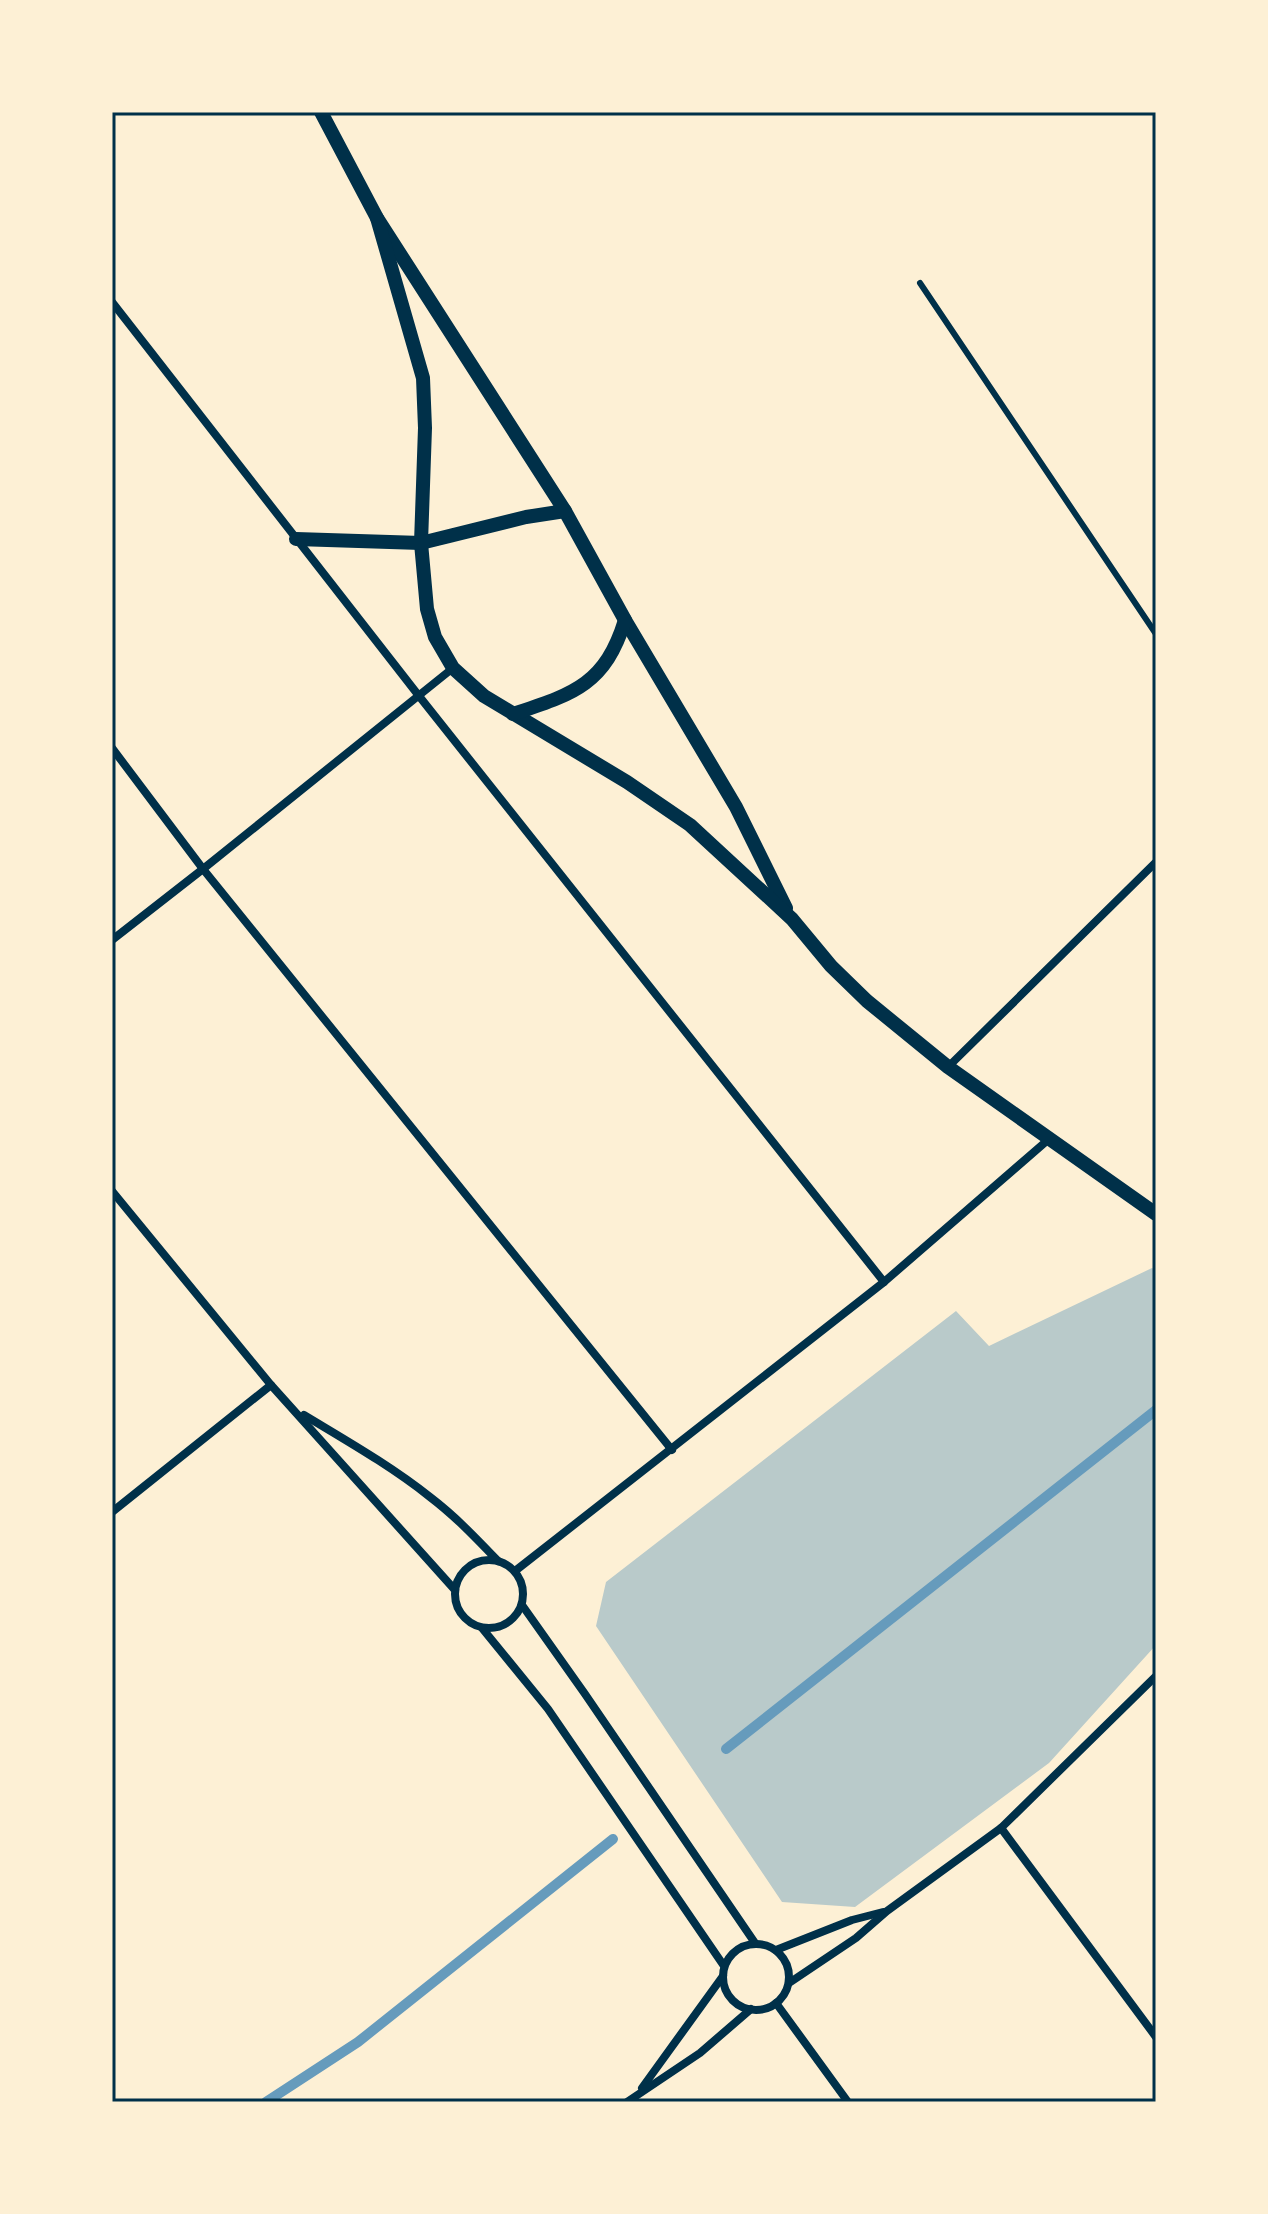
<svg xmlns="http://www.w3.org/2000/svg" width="1268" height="2214" font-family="'IBM Plex Serif',serif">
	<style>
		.green { fill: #b9caca }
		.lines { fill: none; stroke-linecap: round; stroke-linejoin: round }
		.stream { stroke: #669bbc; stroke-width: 10 }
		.service { stroke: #003049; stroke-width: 6 }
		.minor { stroke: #003049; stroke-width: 8 }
		.tertiary { stroke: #003049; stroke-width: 14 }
		.neatline { fill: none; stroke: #003049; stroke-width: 3 }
	</style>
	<rect width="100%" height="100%" fill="#fdf0d5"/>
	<!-- green -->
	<path class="green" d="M1152,1268L1156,1270V1645L1049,1763L855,1907L782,1902L596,1626L606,1582L956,1311L989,1346Z"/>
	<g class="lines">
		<!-- stream -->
		<g class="stream">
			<path d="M726,1749L1156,1410"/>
			<path d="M266,2102L358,2042L613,1839"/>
		</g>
		<!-- service -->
		<path class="service" d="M920,283L1156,634"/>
		<!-- minor -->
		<g class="minor">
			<path d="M112,302L419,696L884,1282"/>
			<path d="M112,748L203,869L672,1450"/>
			<path d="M112,940L203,869L453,668"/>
			<path d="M948,1067L1156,862"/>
			<path d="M112,1191L271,1385L455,1590"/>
			<path d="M304,1415C347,1441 391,1466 430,1497C455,1516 476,1538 498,1561"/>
			<path d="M112,1512L271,1385"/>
			<circle cx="489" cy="1594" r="34"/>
			<path d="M515,1571L884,1282L1049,1139"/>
			<path d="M522,1605L585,1694L755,1943"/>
			<path d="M482,1628L548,1709L724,1966"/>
			<path d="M1001,1828L1156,2037"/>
			<circle cx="756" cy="1977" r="33"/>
			<path d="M776,1950L852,1920L883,1912"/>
			<path d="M789,1983L856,1938L887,1911L1001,1828L1156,1676"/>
			<path d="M776,2003L848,2102"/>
			<path d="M642,2088L723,1976"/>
			<path d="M627,2102L700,2053L751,2009"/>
		</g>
		<!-- tertiary -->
		<g class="tertiary">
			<path d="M321,112L377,218L565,511L625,620L736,807L786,908"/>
			<path d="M377,218L423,378L425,428L421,543L427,609L435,637L453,668L484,696L627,782L690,825L792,919L831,966L867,1001L948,1067L1156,1214"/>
			<path d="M296,539L421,543L526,517L565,511"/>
			<path d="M513,714C573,694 605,685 625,620"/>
		</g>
	</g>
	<!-- border -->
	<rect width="1268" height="2214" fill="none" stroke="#fdf0d5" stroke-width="228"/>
	<rect x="114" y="114" width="1040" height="1986" class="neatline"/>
</svg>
